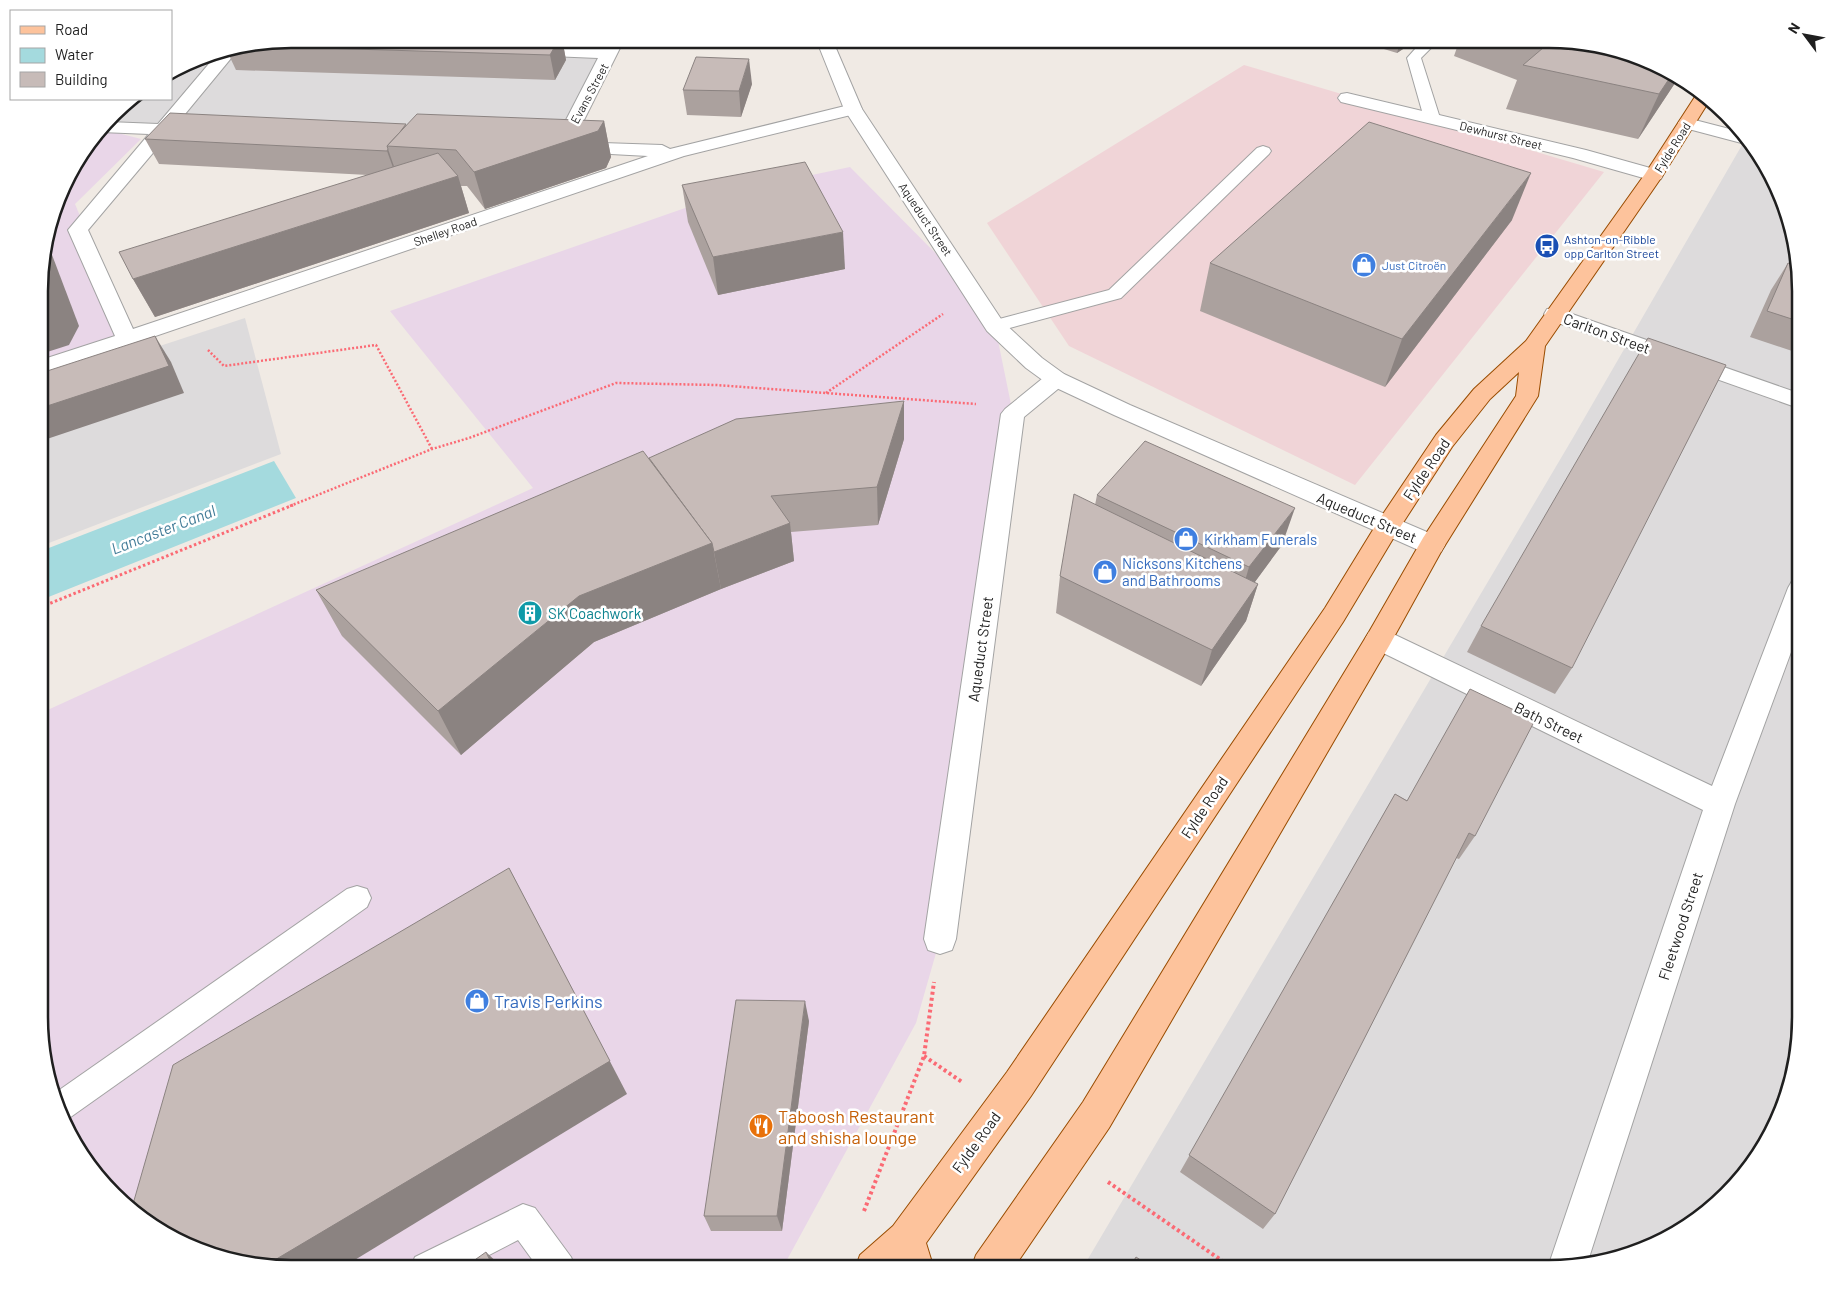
<svg xmlns="http://www.w3.org/2000/svg" width="1840" height="1308" font-family="Barlow,sans-serif">
	<style>
		.residential { fill: #dddbdc }
		.commercial { fill: #f0d4d7 }
		.industrial { fill: #e9d6e8 }
		.water { fill: #a4dade }
		.lines { fill: none; stroke-linecap: round; stroke-linejoin: round }
		.service-casing { stroke: #a3a3a3; stroke-width: 2 }
		.minor-casing { stroke: #a3a3a3; stroke-width: 2 }
		.tertiary-casing { stroke: #a3a3a3; stroke-width: 2 }
		.primary-casing { stroke: #994c00; stroke-width: 2 }
		.path-far2 { stroke: #fb6a74; stroke-width: 2.5; stroke-dasharray: 2 2; stroke-linecap: butt }
		.path-far1 { stroke: #fb6a74; stroke-width: 3; stroke-dasharray: 2.5 2.5; stroke-linecap: butt }
		.path { stroke: #fb6a74; stroke-width: 4; stroke-dasharray: 3 3; stroke-linecap: butt }
		.service { fill: #fff; fill-rule: evenodd }
		.minor { fill: #fff; fill-rule: evenodd }
		.tertiary { fill: #fff; fill-rule: evenodd }
		.primary { fill: #fdc39c; fill-rule: evenodd }
		.wall { fill: #aba19e }
		.shaded-wall { fill: #8b8381 }
		.building { fill: #c7bbb8; stroke: #8b8381 }
		.labels { text-anchor: middle; dominant-baseline: central; stroke-width: 5; stroke-linejoin: round; paint-order: stroke }
		.far-street-label { font-size: 12px; fill: #1f1f1f; stroke: #fff }
		.far-transit-label { font-size: 12px; fill: #164399; stroke: #fff; text-anchor: start }
		.far-shop-label { font-size: 12px; fill: #366cbe; stroke: #fff; text-anchor: start }
		.street-label { font-size: 15px; fill: #1f1f1f; stroke: #fff }
		.shop-label { font-size: 15px; fill: #366cbe; stroke: #fff; text-anchor: start }
		.culture-label { font-size: 15px; fill: #0d838f; stroke: #fff; text-anchor: start }
		.water-label { font-size: 16px; font-style: italic; fill: #417b97; stroke: #fff }
		.near-shop-label { font-size: 18px; fill: #366cbe; stroke: #fff; text-anchor: start }
		.near-food-label { font-size: 18px; fill: #c56008; stroke: #fff; text-anchor: start }
		.rim { fill: none; stroke: #1f1f1f; stroke-width: 2.5 }
	</style>
	<rect width="100%" height="100%" fill="#f0eae4"/>
	<!-- residential -->
	<g class="residential">
		<path d="M290,39H610L558,140L107,123L128,99H171V72L194,58Z"/>
		<path d="M1742,145L1755,149L1775,179L1801,274V1034L1782,1114L1749,1171L1703,1217L1661,1243L1615,1261L1550,1269H1082L1574,436Z"/>
		<path d="M245,318L281,454L41,546V385Z"/>
	</g>
	<!-- commercial -->
	<path class="commercial" d="M1244,65L1604,172L1355,485L1069,346L987,223Z"/>
	<!-- industrial -->
	<g class="industrial">
		<path d="M100,133H118L141,139L75,204L128,332L41,361V258L65,179Z"/>
		<path d="M850,167L975,293L995,326L1013,414L940,939L916,1023L782,1269H274L137,1217L72,1143L41,1050V713L533,488L390,311L731,192Z"/>
	</g>
	<!-- water -->
	<path class="water" d="M274,461L296,498L41,600V551Z"/>
	<g class="lines">
		<defs>
			<g id="service">
				<path d="M1424,39H1440L1421,58L1440,118L1437,121H1427L1424,118L1407,58Z"/>
				<path d="M1263,146L1269,148L1271,151L1269,154L1121,298L995,332L988,330L986,326L988,322L1109,290L1257,148Z"/>
				<path d="M357,886L367,889L371,898L367,907L65,1121L55,1093L347,889Z"/>
				<path d="M523,1204L535,1208L571,1257L576,1269H539L518,1240L462,1269H410L415,1257Z"/>
			</g>
			<g id="minor">
				<path d="M609,39L624,40L573,142L662,145L670,149L853,104L859,105L862,109L859,113L684,156L41,375V360L115,336L68,230L149,134L101,132L108,122L158,124L218,53L236,49L237,51L176,125L199,127L202,131L199,135H168L88,230L133,329L648,156L555,151L552,147L598,58L527,55L521,54L519,50L521,46L527,45L603,49Z"/>
				<path d="M1347,93L1586,150L1661,171L1663,175L1661,179L1654,181L1573,158L1341,102L1338,98L1341,94Z"/>
				<path d="M1687,118L1745,133L1752,145H1749L1681,127L1678,123L1681,119Z"/>
				<path d="M1555,308L1801,394V409L1547,319L1544,314L1547,309Z"/>
				<path d="M1056,372L1064,374L1067,379L1064,384L1024,417L956,939L952,950L940,954L928,950L924,939L1001,414L1005,409L1048,374Z"/>
				<path d="M1801,578V625L1735,804L1587,1264L1549,1269L1548,1267L1703,810L1369,646L1365,639L1369,632L1379,629L1389,632L1712,786L1788,588L1792,581Z"/>
			</g>
			<path id="tertiary" d="M816,39H832L862,109L1003,322L1042,358L1064,374L1130,405L1441,538L1445,545L1441,552L1432,554L1423,552L1114,415L1048,384L1026,368L987,331L844,109Z"/>
			<path id="primary" d="M1700,89L1711,98L1663,175L1545,346L1538,396L1442,550L1389,646L1109,1128L1013,1269H971L976,1255L1083,1102L1369,632L1423,538L1516,396L1519,372L1490,399L1452,447L1397,532L1343,622L1031,1096L926,1243L934,1269H855L860,1255L893,1226L1007,1072L1325,608L1379,520L1436,435L1474,389L1526,341L1645,174Z"/>
		</defs>
		<!-- service casing -->
		<use href="#service" class="service-casing"/>
		<!-- minor casing -->
		<use href="#minor" class="minor-casing"/>
		<!-- tertiary casing -->
		<use href="#tertiary" class="tertiary-casing"/>
		<!-- primary casing -->
		<use href="#primary" class="primary-casing"/>
		<!-- path-far2 -->
		<g class="path-far2">
			<path d="M208,350L224,366L376,345L432,449"/>
			<path d="M826,393L943,314"/>
			<path d="M290,506L432,449L469,438L616,383L716,385L976,404"/>
		</g>
		<!-- path-far1 -->
		<path class="path-far1" d="M41,607L293,505"/>
		<!-- path -->
		<g class="path">
			<path d="M924,1056L962,1082"/>
			<path d="M1108,1182L1234,1269"/>
			<path d="M864,1211L924,1056L934,982"/>
		</g>
		<!-- service -->
		<use href="#service" class="service"/>
		<!-- minor -->
		<use href="#minor" class="minor"/>
		<!-- tertiary -->
		<use href="#tertiary" class="tertiary"/>
		<!-- primary -->
		<use href="#primary" class="primary"/>
	</g>
	<!-- wall -->
	<g class="wall">
		<path d="M290,39H562L566,60L555,80L236,70L227,51Z"/>
		<path d="M1351,39H1418L1397,53Z"/>
		<path d="M1460,39H1566L1646,58L1679,77L1638,139L1506,109L1517,80L1454,56Z"/>
		<path d="M197,57L188,67H179L194,58Z"/>
		<path d="M752,84L741,117L687,115L683,90Z"/>
		<path d="M604,121L611,157L606,168L485,209L467,186H461L469,213L155,317L133,279L368,175L159,164L145,139L406,125Z"/>
		<path d="M682,185L845,269L718,295L688,222Z"/>
		<path d="M1512,220L1385,387L1200,311L1210,263Z"/>
		<path d="M1797,260L1801,274V354L1750,337L1771,290L1788,263L1795,265Z"/>
		<path d="M904,401V439L878,525L791,532L794,561L721,589L594,642L461,755L342,636L316,590L649,458Z"/>
		<path d="M1097,495L1282,545L1254,583L1258,584L1246,621L1201,686L1056,613L1060,576L1095,505Z"/>
		<path d="M1481,626L1572,668L1555,694L1467,652Z"/>
		<path d="M1395,794L1475,836L1459,859L1456,858L1275,1214L1263,1229L1180,1172Z"/>
		<path d="M809,1021L782,1231H711L704,1216Z"/>
		<path d="M1783,1109L1782,1114L1771,1133L1776,1114Z"/>
	</g>
	<!-- shaded-wall -->
	<g class="shaded-wall">
		<path d="M559,39H562L566,60L555,80L550,55Z"/>
		<path d="M1401,39H1418L1397,53Z"/>
		<path d="M197,57L188,67L186,63L194,58Z"/>
		<path d="M749,59L752,84L741,117L739,91Z"/>
		<path d="M1673,73L1679,77L1638,139L1659,94Z"/>
		<path d="M604,121L611,157L606,168L485,209L474,172Z"/>
		<path d="M388,149L397,175L396,176L387,151Z"/>
		<path d="M1531,173L1512,220L1385,387L1402,339Z"/>
		<path d="M458,176L469,213L155,317L133,279Z"/>
		<path d="M843,232L845,269L718,295L713,257Z"/>
		<path d="M46,239L79,326L69,345L41,354V256Z"/>
		<path d="M155,336L171,362L184,393L41,441V408Z"/>
		<path d="M904,401V439L878,525L877,487Z"/>
		<path d="M1295,508L1282,545L1238,605L1249,567Z"/>
		<path d="M790,523L794,561L721,589L714,552Z"/>
		<path d="M712,543L721,589L594,642L461,755L438,711L579,596Z"/>
		<path d="M1258,584L1246,621L1201,686L1212,650Z"/>
		<path d="M509,868L627,1094L340,1269H274L263,1267Z"/>
		<path d="M805,1001L809,1021L782,1231L777,1216Z"/>
		<path d="M486,1252L504,1269H494Z"/>
	</g>
	<!-- building -->
	<g class="building">
		<path d="M290,39H559L550,55L253,46Z"/>
		<path d="M1542,39H1566L1646,58L1673,73L1659,94L1523,65L1550,42Z"/>
		<path d="M696,57L749,59L739,91L683,90Z"/>
		<path d="M170,113L406,124L400,132L387,146L388,149L387,151L145,139Z"/>
		<path d="M417,114L604,121L598,131L474,172L456,150L387,146Z"/>
		<path d="M1369,122L1531,173L1402,339L1210,263Z"/>
		<path d="M438,153L458,176L133,279L119,252Z"/>
		<path d="M805,162L843,232L713,257L682,185Z"/>
		<path d="M41,256L49,278L41,292Z"/>
		<path d="M1788,263L1799,267L1801,274V322L1767,311Z"/>
		<path d="M155,336L169,366L41,408V373Z"/>
		<path d="M1648,338L1726,365L1572,668L1481,626Z"/>
		<path d="M904,401L877,487L771,496L790,523L714,552L712,543L649,458L736,419Z"/>
		<path d="M1145,441L1295,508L1249,567L1097,495Z"/>
		<path d="M643,451L712,543L579,596L438,711L316,590Z"/>
		<path d="M1074,494L1258,584L1212,650L1060,576Z"/>
		<path d="M1470,689L1535,720L1475,836L1469,833L1275,1214L1189,1155L1395,794L1407,801Z"/>
		<path d="M509,868L610,1061L263,1267L209,1256L137,1217L131,1211L173,1065Z"/>
		<path d="M736,1000L805,1001L777,1216H704Z"/>
		<path d="M486,1252L494,1269H462Z"/>
		<path d="M1136,1257L1154,1269H1129Z"/>
	</g>
	<!-- icons -->
	<defs>
		<symbol id="bus-disc" viewBox="-11 -11 22 22"><circle r="9.5" fill="#1a4fb4" stroke="#fff"/><path d="M-5-6H5V4H4V6H2V4H-2V6H-4V4H-5ZM-3.5-4V0h7V-4ZM-3.5 1.2v1.5H-2V1.2ZM2 1.2v1.5H3.5V1.2Z" fill="#fff"/></symbol>
		<symbol id="shop-disc" viewBox="-11 -11 22 22"><circle r="9.5" fill="#3f7fe0" stroke="#fff"/><path d="M-5-2.5h2.3a2.7 3.5 0 0 1 5.4 0H5L5.5 6h-11ZM-1.5-2.5h3a1.5 2.3 0 0 0-3 0Z" fill="#fff"/></symbol>
		<symbol id="building-disc" viewBox="-11 -11 22 22"><circle r="9.5" fill="#0f9aa8" stroke="#fff"/><path d="M-4-6H4V6H1V3H-1V6H-4ZM-2.5-4.3h1.7v1.8h-1.7ZM.8-4.3h1.7v1.8H.8ZM-2.5-1h1.7V.8h-1.7ZM.8-1h1.7V.8H.8Z" fill="#fff"/></symbol>
		<symbol id="restaurant-disc" viewBox="-11 -11 22 22"><circle r="9.5" fill="#e8710a" stroke="#fff"/><path d="M-5-6h1v4h1v-4h1v4h1v-4h1v5L-1.5 .5V6h-2V.5L-5-1ZM5-6V6H3V1.5H1.5Q1.5-4 5-6Z" fill="#fff"/></symbol>
	</defs>
	<g fill-rule="evenodd">
		<use href="#bus-disc" x="1533" y="232" width="28" height="28"/>
		<use href="#shop-disc" x="1350" y="251" width="28" height="28"/>
		<use href="#shop-disc" x="1172" y="525" width="28" height="28"/>
		<use href="#shop-disc" x="1091" y="558" width="28" height="28"/>
		<use href="#building-disc" x="516" y="599" width="28" height="28"/>
		<use href="#shop-disc" x="463" y="987" width="28" height="28"/>
		<use href="#restaurant-disc" x="747" y="1112" width="28" height="28"/>
	</g>
	<g class="labels">
		<!-- far-street labels -->
		<g class="far-street-label">
			<text transform="translate(589 93) rotate(-62)">Evans Street</text>
			<text transform="translate(1501 135) rotate(14)">Dewhurst Street</text>
			<text transform="translate(1672 147) rotate(-58)">Fylde Road</text>
			<text transform="translate(926 219) rotate(56)">Aqueduct Street</text>
			<text transform="translate(445 231) rotate(-19)">Shelley Road</text>
		</g>
		<!-- far-transit labels -->
		<g class="far-transit-label">
			<text x="1564" y="239">Ashton-on-Ribble<tspan x="1564" dy="14">opp Carlton Street</tspan></text>
		</g>
		<!-- far-shop labels -->
		<g class="far-shop-label">
			<text x="1382" y="265">Just Citroën</text>
		</g>
		<!-- street labels -->
		<g class="street-label">
			<text transform="translate(1607 333) rotate(20)">Carlton Street</text>
			<text transform="translate(1426 469) rotate(-56)">Fylde Road</text>
			<text transform="translate(1367 517) rotate(23)">Aqueduct Street</text>
			<text transform="translate(980 649) rotate(-82)">Aqueduct Street</text>
			<text transform="translate(1549 722) rotate(26)">Bath Street</text>
			<text transform="translate(1204 807) rotate(-56)">Fylde Road</text>
			<text transform="translate(1680 926) rotate(-72)">Fleetwood Street</text>
			<text transform="translate(976 1142) rotate(-54)">Fylde Road</text>
		</g>
		<!-- shop labels -->
		<g class="shop-label">
			<text x="1204" y="539">Kirkham Funerals</text>
			<text x="1122" y="563">Nicksons Kitchens<tspan x="1122" dy="17">and Bathrooms</tspan></text>
		</g>
		<!-- culture labels -->
		<g class="culture-label">
			<text x="548" y="613">SK Coachwork</text>
		</g>
		<!-- water labels -->
		<g class="water-label">
			<text transform="translate(163 529) rotate(-21)">Lancaster Canal</text>
		</g>
		<!-- near-shop labels -->
		<g class="near-shop-label">
			<text x="494" y="1001">Travis Perkins</text>
		</g>
		<!-- near-food labels -->
		<g class="near-food-label">
			<text x="778" y="1116">Taboosh Restaurant<tspan x="778" dy="21">and shisha lounge</tspan></text>
		</g>
	</g>
	<!-- crop -->
	<path d="M0 0H1840V1308H0ZM291 48H1549A243 243 0 0 1 1792 291V1017A243 243 0 0 1 1549 1260H291A243 243 0 0 1 48 1017V291A243 243 0 0 1 291 48Z" fill="#fff" fill-rule="evenodd"/>
	<path class="rim" d="M291 48H1549A243 243 0 0 1 1792 291V1017A243 243 0 0 1 1549 1260H291A243 243 0 0 1 48 1017V291A243 243 0 0 1 291 48Z"/>
	<!-- legend -->
	<rect x="10" y="10" width="162" height="90" fill="#ffffff" stroke="#a5a5a5"/>
	<rect x="20" y="26" width="25" height="8" fill="#fdc39c" stroke="#a5a5a5"/>
	<text x="55" y="35" font-size="15" fill="#1f1f1f">Road</text>
	<rect x="20" y="48" width="25" height="15" fill="#a4dade" stroke="#a5a5a5"/>
	<text x="55" y="60" font-size="15" fill="#1f1f1f">Water</text>
	<rect x="20" y="72" width="25" height="15" fill="#c7bbb8" stroke="#a5a5a5"/>
	<text x="55" y="85" font-size="15" fill="#1f1f1f">Building</text>
	<!-- north arrow -->
	<g transform="translate(1805 35) rotate(302)" stroke="#ffffff" stroke-width="4" paint-order="stroke">
	<path d="M0-4L9 19L0 12L-9 19Z" fill="#1f1f1f"/>
	<text y="-8" font-size="14" font-weight="bold" text-anchor="middle" fill="#1f1f1f">N</text>
	</g>
</svg>
